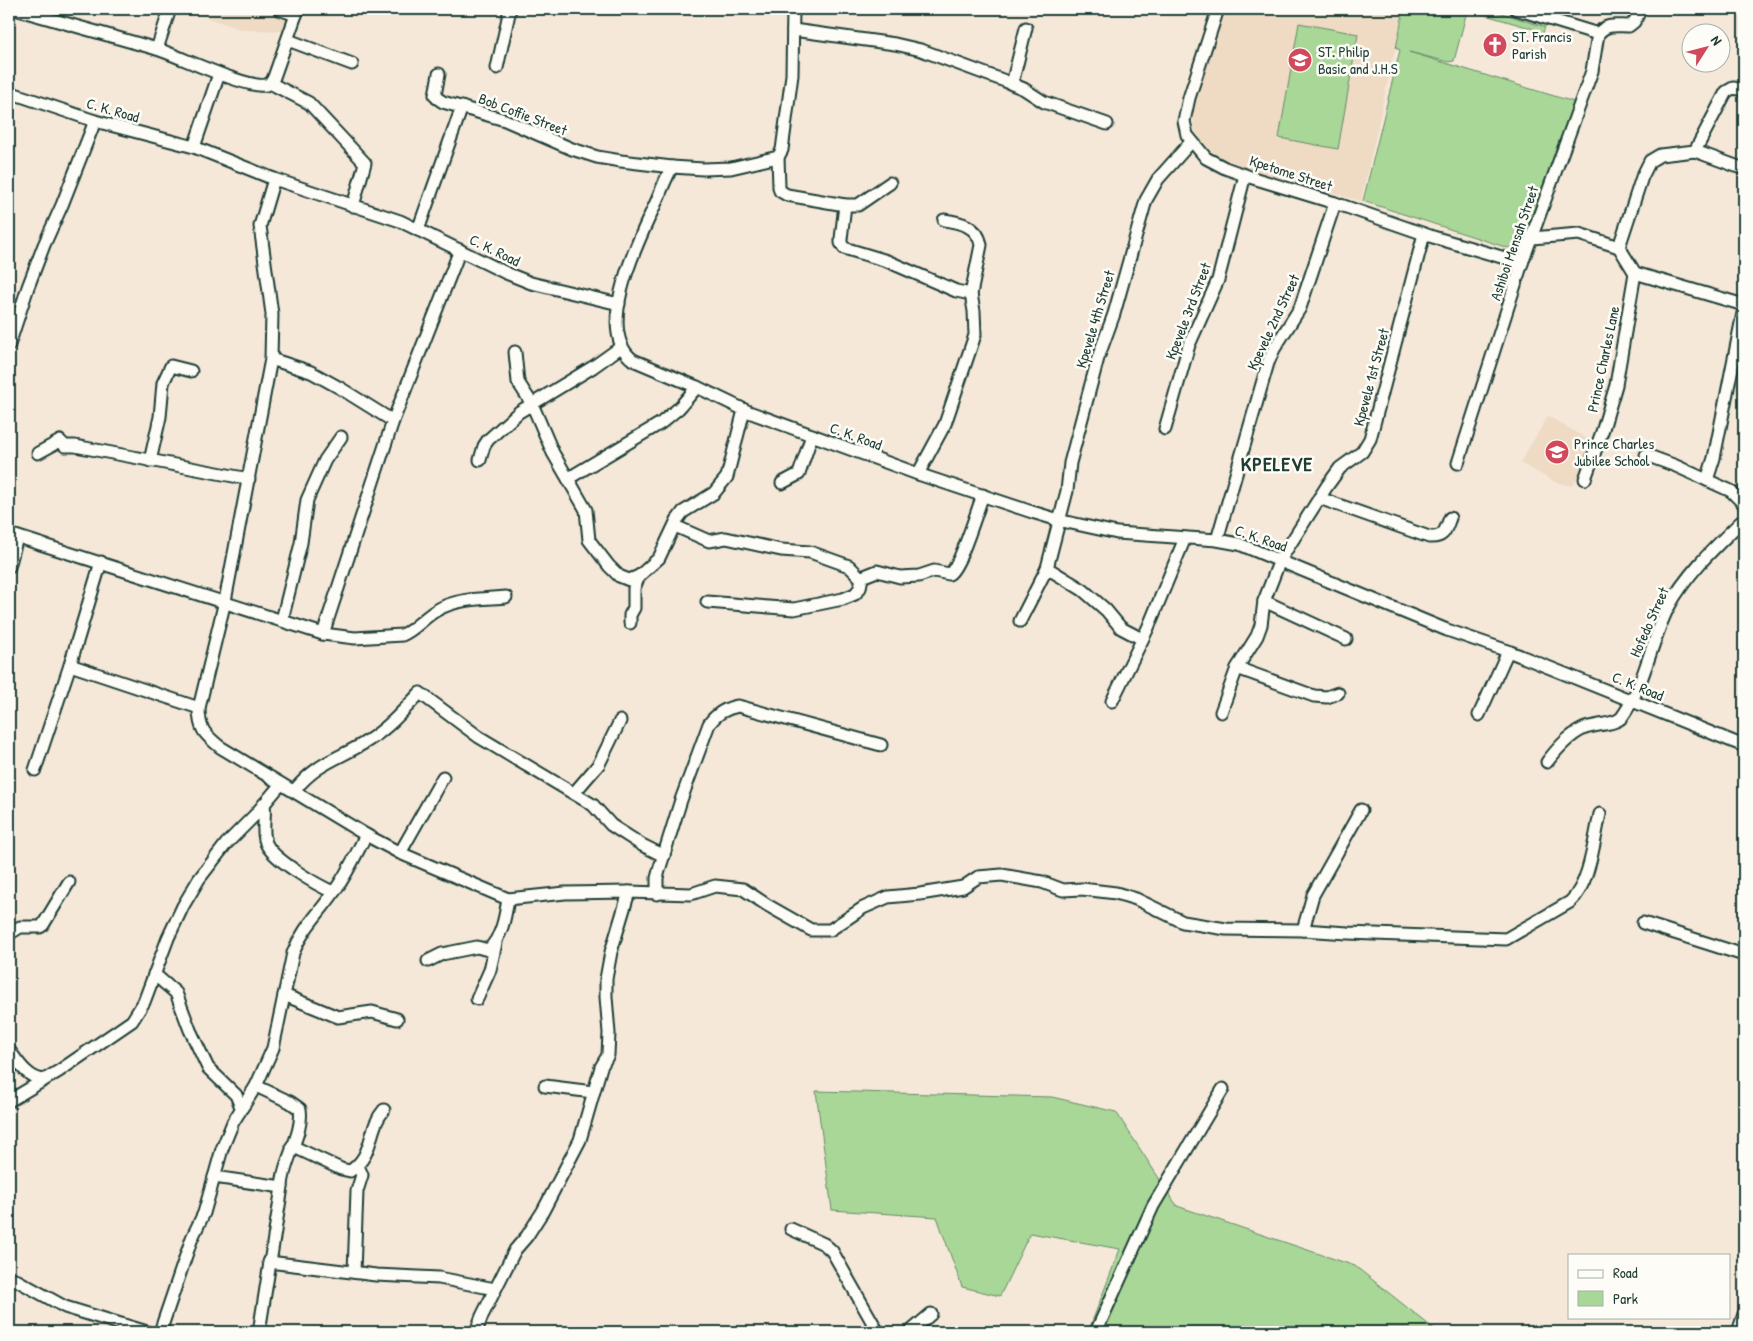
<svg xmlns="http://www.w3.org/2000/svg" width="1753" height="1341" font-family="'Patrick Hand',sans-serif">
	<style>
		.built { fill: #efdac4 }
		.green { fill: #a9d797; stroke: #648a66 }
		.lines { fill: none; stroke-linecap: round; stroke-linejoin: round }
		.minor-casing { stroke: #1f3d34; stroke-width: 15 }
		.minor { stroke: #fdfcf7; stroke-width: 11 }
		.labels { text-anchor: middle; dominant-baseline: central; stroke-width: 5; stroke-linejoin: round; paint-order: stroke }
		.poi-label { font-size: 15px; fill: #1f3d34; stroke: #fdfcf7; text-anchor: start }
		.street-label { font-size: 15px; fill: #1f3d34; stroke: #fdfcf7 }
		.district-label { font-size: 20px; font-weight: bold; letter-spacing: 1px; fill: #1f3d34; stroke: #fdfcf7 }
	</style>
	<rect width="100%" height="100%" fill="#f5e8d9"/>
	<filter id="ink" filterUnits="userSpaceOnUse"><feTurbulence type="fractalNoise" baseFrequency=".02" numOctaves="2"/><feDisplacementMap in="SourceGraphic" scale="10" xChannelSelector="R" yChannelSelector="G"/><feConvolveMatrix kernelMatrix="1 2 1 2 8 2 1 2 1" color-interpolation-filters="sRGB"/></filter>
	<g filter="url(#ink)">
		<!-- built -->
		<g class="built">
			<path d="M182,9H294L285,31L243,30Z"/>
			<path d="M1222,9H1404L1361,201L1254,170L1221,158L1207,147L1195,131L1191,111Z"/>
			<path d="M1548,416L1592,442L1581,473L1572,486L1555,482L1520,463Z"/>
		</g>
		<!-- green -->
		<g class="green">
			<path d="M1404,9H1489L1545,27L1541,38L1534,29L1471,11L1466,15L1454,61L1448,62L1409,52L1574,102L1525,240L1508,248L1363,201L1400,50L1396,48Z"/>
			<path d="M1299,23L1358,34L1338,149L1279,138Z"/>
			<path d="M816,1091L1052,1097L1116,1112L1177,1206L1355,1266L1438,1332H1088L1120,1249L1030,1233L1000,1296L962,1287L937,1217L832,1210Z"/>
		</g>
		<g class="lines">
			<defs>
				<g id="minor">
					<path d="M15,9L157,49"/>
					<path d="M170,9L157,49C179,56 247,89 266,85C271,84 272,81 274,77L298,9"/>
					<path d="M279,9L296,15"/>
					<path d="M793,9L792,75L782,150L778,157L731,168L703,169L672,167C664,181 660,195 653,209C637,244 594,330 633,360L697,387L749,412L918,474L1032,512L1062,521L1117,533L1217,540L1239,544L1447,630L1508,651L1744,746"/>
					<path d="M1218,9L1189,98L1184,121L1187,135L1206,158L1225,168L1253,178L1335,203L1433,237L1522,263"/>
					<path d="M1516,9L1598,34"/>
					<path d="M793,30L895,44L921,50L1005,81L1024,89L1044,102L1107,124"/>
					<path d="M1598,34C1606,23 1617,26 1629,26L1634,22L1641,9"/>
					<path d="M288,40L352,64"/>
					<path d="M497,68L510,9"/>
					<path d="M439,74L435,95L437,98L443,102L505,120L572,149L597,157L621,161L672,167"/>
					<path d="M270,83L309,103L365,163L353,206"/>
					<path d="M1012,84L1026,28"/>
					<path d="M9,92L95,121L194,147L274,179L400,221L506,273L531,283L619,304"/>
					<path d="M194,147L219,74"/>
					<path d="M1695,151L1726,92L1733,88L1744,90"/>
					<path d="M778,157L779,187L780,191L787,195L845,205H858L890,183"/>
					<path d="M274,179L260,226L272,314L271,359L225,601L199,708C199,729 204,734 220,747L366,835L400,853L508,899L565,893L629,892L691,894L715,886L743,889L767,905L811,930H830L863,908L888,897L920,894L963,887L978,877L1002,875L1042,882L1063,890L1082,889L1116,893L1136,899L1183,922L1226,929L1303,930L1348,933L1506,939L1570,902C1590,884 1594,840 1600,814"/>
					<path d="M845,205L841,239V243L844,248L887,261L956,291L971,294"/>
					<path d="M418,230L462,107"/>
					<path d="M1532,238L1579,234L1619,247L1635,273L1744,305"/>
					<path d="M1619,247L1642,177L1650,161L1660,155L1695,151L1744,169"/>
					<path d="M9,345L28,287L44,245L62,205L95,121"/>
					<path d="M515,352L518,382L532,404L553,453L586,510L589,540L609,566L619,576L629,580L639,576"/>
					<path d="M271,359L311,372L340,388L393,421"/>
					<path d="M1165,429L1189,345L1218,280L1245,175"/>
					<path d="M38,453L60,441L65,446H75L249,479"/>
					<path d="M1646,455L1676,466L1731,491L1744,504"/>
					<path d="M480,460L484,446L488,440L519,412L593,367L621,347"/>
					<path d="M150,461L160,417L163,383L171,366L191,371"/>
					<path d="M1458,463L1522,263L1592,71L1598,34"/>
					<path d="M918,474L945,424L975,335L974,311L971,294L981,245C978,226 960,222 944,220"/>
					<path d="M569,478L661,423L679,408L697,387"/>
					<path d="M1585,479L1603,429L1616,385L1635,273"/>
					<path d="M1707,480L1714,458L1744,308"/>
					<path d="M782,483L799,474L812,435"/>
					<path d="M1319,498L1429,537C1445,538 1445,530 1450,518"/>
					<path d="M675,526L709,541L726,538L781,550L810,552L849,566L859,576L862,577L877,571L900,577L919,576L934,571L949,574C960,568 977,510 983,495"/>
					<path d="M9,534L323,634L355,638L402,635C415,630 424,617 437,610C457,598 483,599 506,597"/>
					<path d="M1217,540L1268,363L1274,349L1300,308L1335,203"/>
					<path d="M9,567L17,537"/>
					<path d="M1264,601L1346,639"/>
					<path d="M707,602L794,609L843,599L855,594L860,588L862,577"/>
					<path d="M282,620L301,543L307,500L325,460L341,437"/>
					<path d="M1020,621L1047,568"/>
					<path d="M630,623V615L634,608V588L639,576L659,558L677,520L683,512L714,493L727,477L744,410"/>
					<path d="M323,634L393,421L460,250"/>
					<path d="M1142,639L1121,628L1106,610L1083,590L1047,568L1067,491L1070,463L1098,358L1114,314L1146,200L1158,179L1191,142"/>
					<path d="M70,665L199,708"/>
					<path d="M1237,668L1314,696L1327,697L1338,693"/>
					<path d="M1112,701L1148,628L1185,538"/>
					<path d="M1221,712L1237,668L1257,636L1261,625L1264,601L1280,560L1327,486L1340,468L1362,452L1370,439L1424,234"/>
					<path d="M1479,715L1508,651"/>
					<path d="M1547,762C1557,749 1568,736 1583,729C1593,724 1616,725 1622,717C1644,687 1651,641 1668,608C1686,574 1716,546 1744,519"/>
					<path d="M35,770L70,665L101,562"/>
					<path d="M294,791C318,761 340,759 369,740C389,727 404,710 420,693L479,737L593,805L611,825L617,829L642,845L664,856"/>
					<path d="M574,793L599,764L620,721"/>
					<path d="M264,804C266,817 261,830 266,843C272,859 317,885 333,892"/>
					<path d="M400,853L443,777"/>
					<path d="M657,894V878L660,867L681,800L709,724C717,713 726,708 738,706L881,745"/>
					<path d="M1643,923L1744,955"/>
					<path d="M1303,930L1313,895L1361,810"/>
					<path d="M9,934L20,927H40L43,925L69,882"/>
					<path d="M428,961L442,954L477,947L488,950C502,937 505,918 508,899"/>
					<path d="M154,974L176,993L190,1030L208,1068L236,1095L241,1107"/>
					<path d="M284,995L338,1017L372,1012L397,1019"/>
					<path d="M477,999L490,970L496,943"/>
					<path d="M9,1050C18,1062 28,1079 44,1080"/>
					<path d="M256,1086L290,1102L300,1109C304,1134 283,1160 282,1187L259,1332"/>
					<path d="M545,1086L593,1092"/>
					<path d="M9,1101L59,1071L132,1021L144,1002L168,938L183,906L199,879L226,844L254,816L281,784"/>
					<path d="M292,1146L341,1169L350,1171C375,1155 367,1129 384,1110"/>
					<path d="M214,1177L282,1187"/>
					<path d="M791,1229L824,1244L832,1251L878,1332"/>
					<path d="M269,1262L376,1275L439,1278L495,1289"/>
					<path d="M354,1272L357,1191L362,1175L358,1166"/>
					<path d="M9,1276L65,1307L147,1332"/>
					<path d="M160,1332L192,1238L204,1213L222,1149L233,1122L256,1086L273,1048L293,953C304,925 323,910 338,886C349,870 357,852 366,835"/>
					<path d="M476,1332L482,1316L515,1250L527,1236L543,1211L580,1140L601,1067L608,1055L609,1033L606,997V979L611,952L629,892"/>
					<path d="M910,1332L931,1314"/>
					<path d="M1096,1332L1153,1206L1223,1089"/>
					<path d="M1738,1332L1744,1314"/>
				</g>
			</defs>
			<!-- minor casing -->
			<use href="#minor" class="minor-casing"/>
			<!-- minor -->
			<use href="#minor" class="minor"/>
		</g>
	</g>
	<!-- icons -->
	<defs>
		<symbol id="church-disc" viewBox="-11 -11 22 22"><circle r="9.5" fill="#d1495b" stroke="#fdfcf7"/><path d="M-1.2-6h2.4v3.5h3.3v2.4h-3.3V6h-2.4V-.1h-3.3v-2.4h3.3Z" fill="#fff"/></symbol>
		<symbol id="school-disc" viewBox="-11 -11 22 22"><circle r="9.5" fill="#d1495b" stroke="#fdfcf7"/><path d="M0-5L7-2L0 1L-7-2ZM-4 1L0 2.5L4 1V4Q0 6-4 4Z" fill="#fff"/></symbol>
	</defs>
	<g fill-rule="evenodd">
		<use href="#church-disc" x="1481" y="31" width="28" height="28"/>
		<use href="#school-disc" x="1286" y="46" width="28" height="28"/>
		<use href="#school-disc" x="1543" y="438" width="28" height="28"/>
	</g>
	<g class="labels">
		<!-- poi labels -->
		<g class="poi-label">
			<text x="1512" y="36">ST. Francis<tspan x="1512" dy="17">Parish</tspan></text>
			<text x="1318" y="51">ST. Philip<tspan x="1318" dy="17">Basic and J.H.S</tspan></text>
			<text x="1574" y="443">Prince Charles<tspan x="1574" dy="17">Jubilee School</tspan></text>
		</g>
		<!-- street labels -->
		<g class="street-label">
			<text transform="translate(113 110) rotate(16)">C. K. Road</text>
			<text transform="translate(523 114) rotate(21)">Bob Coffie Street</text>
			<text transform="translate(1291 173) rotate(18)">Kpetome Street</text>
			<text transform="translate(1514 243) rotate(-71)">Ashiboi Mensah Street</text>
			<text transform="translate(495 250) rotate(26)">C. K. Road</text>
			<text transform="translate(1188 311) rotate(-69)">Kpevele 3rd Street</text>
			<text transform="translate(1095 319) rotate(-73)">Kpevele 4th Street</text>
			<text transform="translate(1273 322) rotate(-65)">Kpevele 2nd Street</text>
			<text transform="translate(1603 359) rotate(-78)">Prince Charles Lane</text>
			<text transform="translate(1371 377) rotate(-75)">Kpevele 1st Street</text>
			<text transform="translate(856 436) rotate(20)">C. K. Road</text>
			<text transform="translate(1261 538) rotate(19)">C. K. Road</text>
			<text transform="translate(1649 622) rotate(-66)">Hofedo Street</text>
			<text transform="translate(1638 686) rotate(22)">C. K. Road</text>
		</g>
		<!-- district labels -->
		<g class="district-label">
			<text x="1277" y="463">KPELEVE</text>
		</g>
	</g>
	<!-- margin -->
	<rect width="1753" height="1341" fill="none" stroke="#fdfcf7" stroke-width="30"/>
	<rect x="15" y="15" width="1723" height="1311" fill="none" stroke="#1f3d34" stroke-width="2" filter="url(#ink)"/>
	<!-- legend -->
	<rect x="1568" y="1254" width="162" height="65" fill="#fdfcf7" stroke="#a4b0a9"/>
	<rect x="1578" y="1270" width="25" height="8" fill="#fdfcf7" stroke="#a4b0a9"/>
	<text x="1613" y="1278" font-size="15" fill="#1f3d34">Road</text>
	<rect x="1578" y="1291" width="25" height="15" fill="#a9d797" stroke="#a4b0a9"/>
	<text x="1613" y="1304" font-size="15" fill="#1f3d34">Park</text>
	<!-- north arrow -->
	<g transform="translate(1706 48) rotate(54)"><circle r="24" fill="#fdfcf7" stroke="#a4b0a9"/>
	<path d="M0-4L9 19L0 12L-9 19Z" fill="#d1495b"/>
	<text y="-8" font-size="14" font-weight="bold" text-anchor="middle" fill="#1f3d34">N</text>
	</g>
</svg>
